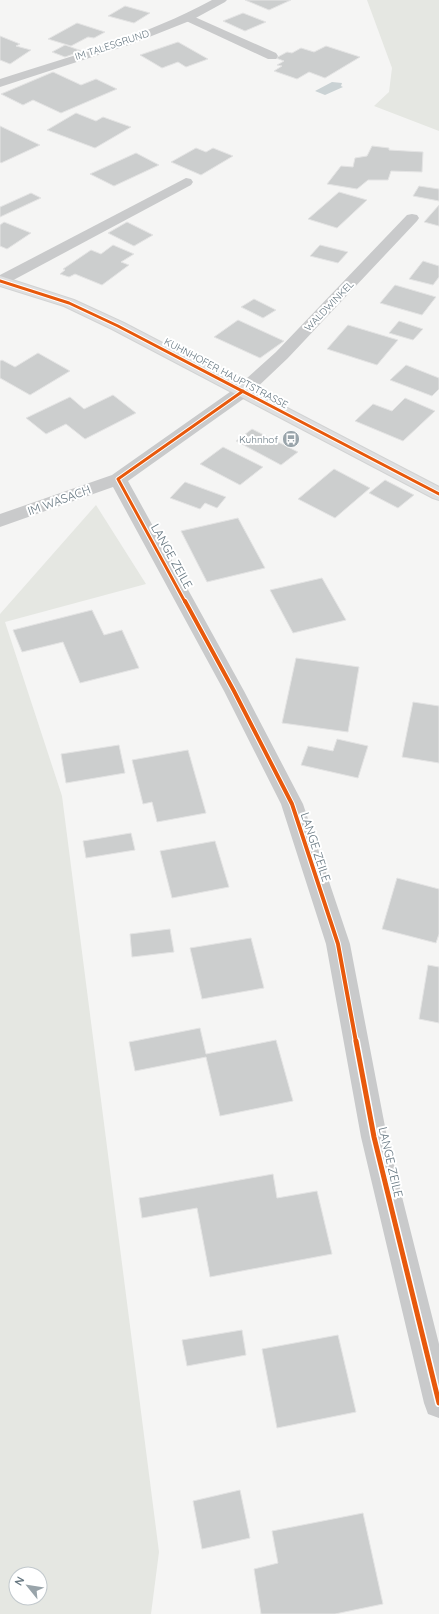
<svg xmlns="http://www.w3.org/2000/svg" width="439" height="1614" font-family="Quicksand,sans-serif">
	<style>
		.green { fill: #e5e7e2; fill-rule: evenodd }
		.water { fill: #cad2d4 }
		.building { fill: #cccece; stroke: #e4e4e4 }
		.lines { fill: none; stroke-linecap: round; stroke-linejoin: round }
		.secondary-casing { stroke: #d2d3d3; stroke-width: 2 }
		.lane { fill: #c9cacb; fill-rule: evenodd }
		.street { fill: #c9cacb; fill-rule: evenodd }
		.secondary { fill: #dedfe0; fill-rule: evenodd }
		.cycleway-far2-casing { stroke: #fff; stroke-width: 5 }
		.cycleway-far1-casing { stroke: #fff; stroke-width: 6 }
		.cycleway-casing { stroke: #fff; stroke-width: 8 }
		.cycleway-far2 { stroke: #e8590c; stroke-width: 3 }
		.cycleway-far1 { stroke: #e8590c; stroke-width: 4 }
		.cycleway { stroke: #e8590c; stroke-width: 5 }
		.labels { text-anchor: middle; dominant-baseline: central; stroke-width: 4; stroke-linejoin: round; paint-order: stroke }
		.far-street-label { font-size: 10px; fill: #677882; stroke: #fff }
		.far-poi-label { font-size: 10px; fill: #677882; stroke: #fff; text-anchor: end }
		.street-label { font-size: 12px; fill: #677882; stroke: #fff }
	</style>
	<rect width="100%" height="100%" fill="#f5f5f4"/>
	<!-- green -->
	<g class="green">
		<path d="M367,0H439V131L374,106L389,92L392,68Z"/>
		<path d="M96,505L146,584L5,622L62,796L159,1552L151,1614H0V614ZM16,1574H40V1598H16Z"/>
	</g>
	<!-- water -->
	<path class="water" d="M332,82L342,83L341,86L343,87L325,95L315,91Z"/>
	<!-- building -->
	<g class="building">
		<path d="M245,0H291L269,10Z"/>
		<path d="M125,6L150,13L134,23L108,16Z"/>
		<path d="M243,13L266,22L245,31L223,21Z"/>
		<path d="M77,23L105,32L94,38L88,37L71,46L48,39Z"/>
		<path d="M0,36L20,44L16,46L31,50L10,64L0,60Z"/>
		<path d="M178,42L208,59L186,67L178,62L162,68L140,55Z"/>
		<path d="M65,45L82,51L65,57L52,52Z"/>
		<path d="M326,46L360,57L325,78L309,72L297,79L274,71L282,66L277,65L284,61L276,58L287,52L292,53L301,48L314,52Z"/>
		<path d="M53,72L81,85L96,79L117,89L61,113L33,100L23,105L1,94Z"/>
		<path d="M76,113L96,121L103,117L131,127L95,148L47,130Z"/>
		<path d="M0,126L40,145L1,163L0,162Z"/>
		<path d="M372,146L389,148V150L423,152L422,172L391,171L388,180H368L357,189L327,184L341,166L353,167L355,158L367,156Z"/>
		<path d="M196,148L206,152L213,148L233,156L201,175L171,162Z"/>
		<path d="M136,153L159,165L114,186L90,174Z"/>
		<path d="M419,186L439,189V201L413,196Z"/>
		<path d="M339,192L367,200L337,228L308,219Z"/>
		<path d="M31,193L41,198L0,217V207Z"/>
		<path d="M439,205V226L424,222Z"/>
		<path d="M4,222L31,233L7,249L0,246V225Z"/>
		<path d="M127,222L153,235L134,246L108,233Z"/>
		<path d="M113,245L134,254L121,262L129,265L102,285L75,274L69,277L60,274L65,270L63,269L91,250L101,254Z"/>
		<path d="M320,245L348,252L338,263L310,256Z"/>
		<path d="M423,261L439,266V277L433,285L409,279Z"/>
		<path d="M395,285L436,297L422,315L380,303Z"/>
		<path d="M254,299L276,310L263,318L241,307Z"/>
		<path d="M238,320L284,341L260,358L214,337Z"/>
		<path d="M399,321L423,329L413,340L389,333Z"/>
		<path d="M348,325L398,340L377,365L327,349Z"/>
		<path d="M38,353L70,371L30,395L0,378V361L2,360L15,367Z"/>
		<path d="M406,365L439,378V389L432,396L390,380Z"/>
		<path d="M113,395L136,413L85,439L66,424L46,434L26,418L70,397L84,409Z"/>
		<path d="M405,398L435,411L403,441L355,421L373,404L392,411Z"/>
		<path d="M252,429L298,452L281,465L236,441Z"/>
		<path d="M223,447L263,467L240,485L200,464Z"/>
		<path d="M334,469L370,488L335,518L298,499Z"/>
		<path d="M385,480L414,495L398,508L369,493Z"/>
		<path d="M185,482L226,497L217,508L205,503L200,509L170,498Z"/>
		<path d="M238,518L265,568L207,582L181,531Z"/>
		<path d="M322,578L346,620L293,633L270,590Z"/>
		<path d="M92,610L104,635L122,630L139,668L80,683L63,642L22,652L13,630Z"/>
		<path d="M296,658L359,667L348,732L282,723Z"/>
		<path d="M413,702L439,706V763L402,757Z"/>
		<path d="M337,739L368,746L358,778L301,765L308,746L333,751Z"/>
		<path d="M119,745L125,773L66,783L61,754Z"/>
		<path d="M188,750L206,813L157,822L152,802L143,804L132,760Z"/>
		<path d="M131,833L135,850L86,858L83,841Z"/>
		<path d="M215,841L229,887L172,898L160,851Z"/>
		<path d="M397,878L439,889V934L436,943L382,929Z"/>
		<path d="M170,929L174,952L132,957L130,934Z"/>
		<path d="M251,938L264,988L202,999L190,948Z"/>
		<path d="M428,965L439,967V1023L419,1019Z"/>
		<path d="M200,1028L206,1054L276,1040L293,1101L220,1116L206,1057L135,1071L129,1042Z"/>
		<path d="M273,1174L277,1198L317,1191L332,1254L210,1277L197,1208L142,1218L139,1198Z"/>
		<path d="M242,1330L246,1355L187,1366L182,1340Z"/>
		<path d="M338,1335L356,1412L277,1428L262,1349Z"/>
		<path d="M240,1490L250,1538L202,1549L193,1501Z"/>
		<path d="M363,1513L383,1604L335,1614H261L254,1569L278,1563L272,1531Z"/>
	</g>
	<g class="lines">
		<defs>
			<path id="secondary" d="M0,276L74,300L124,323L439,487V500L433,498L112,329L64,306L0,286Z"/>
		</defs>
		<!-- secondary casing -->
		<use href="#secondary" class="secondary-casing"/>
		<!-- lane -->
		<g class="lane">
			<path d="M188,14L276,53L278,56L276,59H268L184,20L182,18L184,16Z"/>
			<path d="M186,178L191,179L193,182L191,185L6,284L0,285V275Z"/>
		</g>
		<!-- street -->
		<g class="street">
			<path d="M212,0H227L225,2L192,20L129,45L0,87V79C71,56 146,36 212,0Z"/>
			<path d="M412,214L417,215L419,218L417,221L288,358L249,395L128,481L244,691L303,804L350,944L387,1137L439,1344V1418L428,1414L424,1403L361,1137L326,944L281,804L224,691L113,487L0,527V514L112,475L237,387L276,352L407,215Z"/>
		</g>
		<!-- secondary -->
		<use href="#secondary" class="secondary"/>
		<defs>
			<g id="cycleway-far2">
				<path d="M0,281L69,303L118,326L439,494"/>
				<path d="M185,602L118,479L243,391"/>
			</g>
			<path id="cycleway-far1" d="M185,601L234,691L292,804L338,944L356,1042"/>
			<path id="cycleway" d="M356,1041L374,1137L439,1403"/>
		</defs>
		<!-- cycleway-far2 casing -->
		<use href="#cycleway-far2" class="cycleway-far2-casing"/>
		<!-- cycleway-far1 casing -->
		<use href="#cycleway-far1" class="cycleway-far1-casing"/>
		<!-- cycleway casing -->
		<use href="#cycleway" class="cycleway-casing"/>
		<!-- cycleway-far2 -->
		<use href="#cycleway-far2" class="cycleway-far2"/>
		<!-- cycleway-far1 -->
		<use href="#cycleway-far1" class="cycleway-far1"/>
		<!-- cycleway -->
		<use href="#cycleway" class="cycleway"/>
	</g>
	<!-- icons -->
	<defs>
		<symbol id="bus-disc" viewBox="-11 -11 22 22"><circle r="9.5" fill="#99a4aa" stroke="#fff"/><path d="M-5-6H5V4H4V6H2V4H-2V6H-4V4H-5ZM-3.5-4V0h7V-4ZM-3.5 1.2v1.5H-2V1.2ZM2 1.2v1.5H3.5V1.2Z" fill="#fff"/></symbol>
	</defs>
	<g fill-rule="evenodd">
		<use href="#bus-disc" x="281" y="429" width="20" height="20"/>
	</g>
	<g class="labels">
		<!-- far-street labels -->
		<g class="far-street-label">
			<text transform="translate(112 45) rotate(-18)">IM TALESGRUND</text>
			<text transform="translate(329 306) rotate(-46)">WALDWINKEL</text>
			<text transform="translate(226 373) rotate(28)">KUHNHOFER HAUPTSTRASSE</text>
		</g>
		<!-- far-poi labels -->
		<g class="far-poi-label">
			<text x="278" y="439">Kuhnhof</text>
		</g>
		<!-- street labels -->
		<g class="street-label">
			<text transform="translate(59 500) rotate(-20)">IM WASACH</text>
			<text transform="translate(172 556) rotate(61)">LANGE ZEILE</text>
			<text transform="translate(316 847) rotate(72)">LANGE ZEILE</text>
			<text transform="translate(391 1162) rotate(77)">LANGE ZEILE</text>
		</g>
	</g>
	<!-- north arrow -->
	<g transform="translate(28 1586) rotate(300)"><circle r="19" fill="#ffffff" stroke="#c2c9cd"/>
	<path d="M0-3L7 15L0 10L-7 15Z" fill="#99a4aa"/>
	<text y="-6" font-size="11" font-weight="bold" text-anchor="middle" fill="#677882">N</text>
	</g>
</svg>
